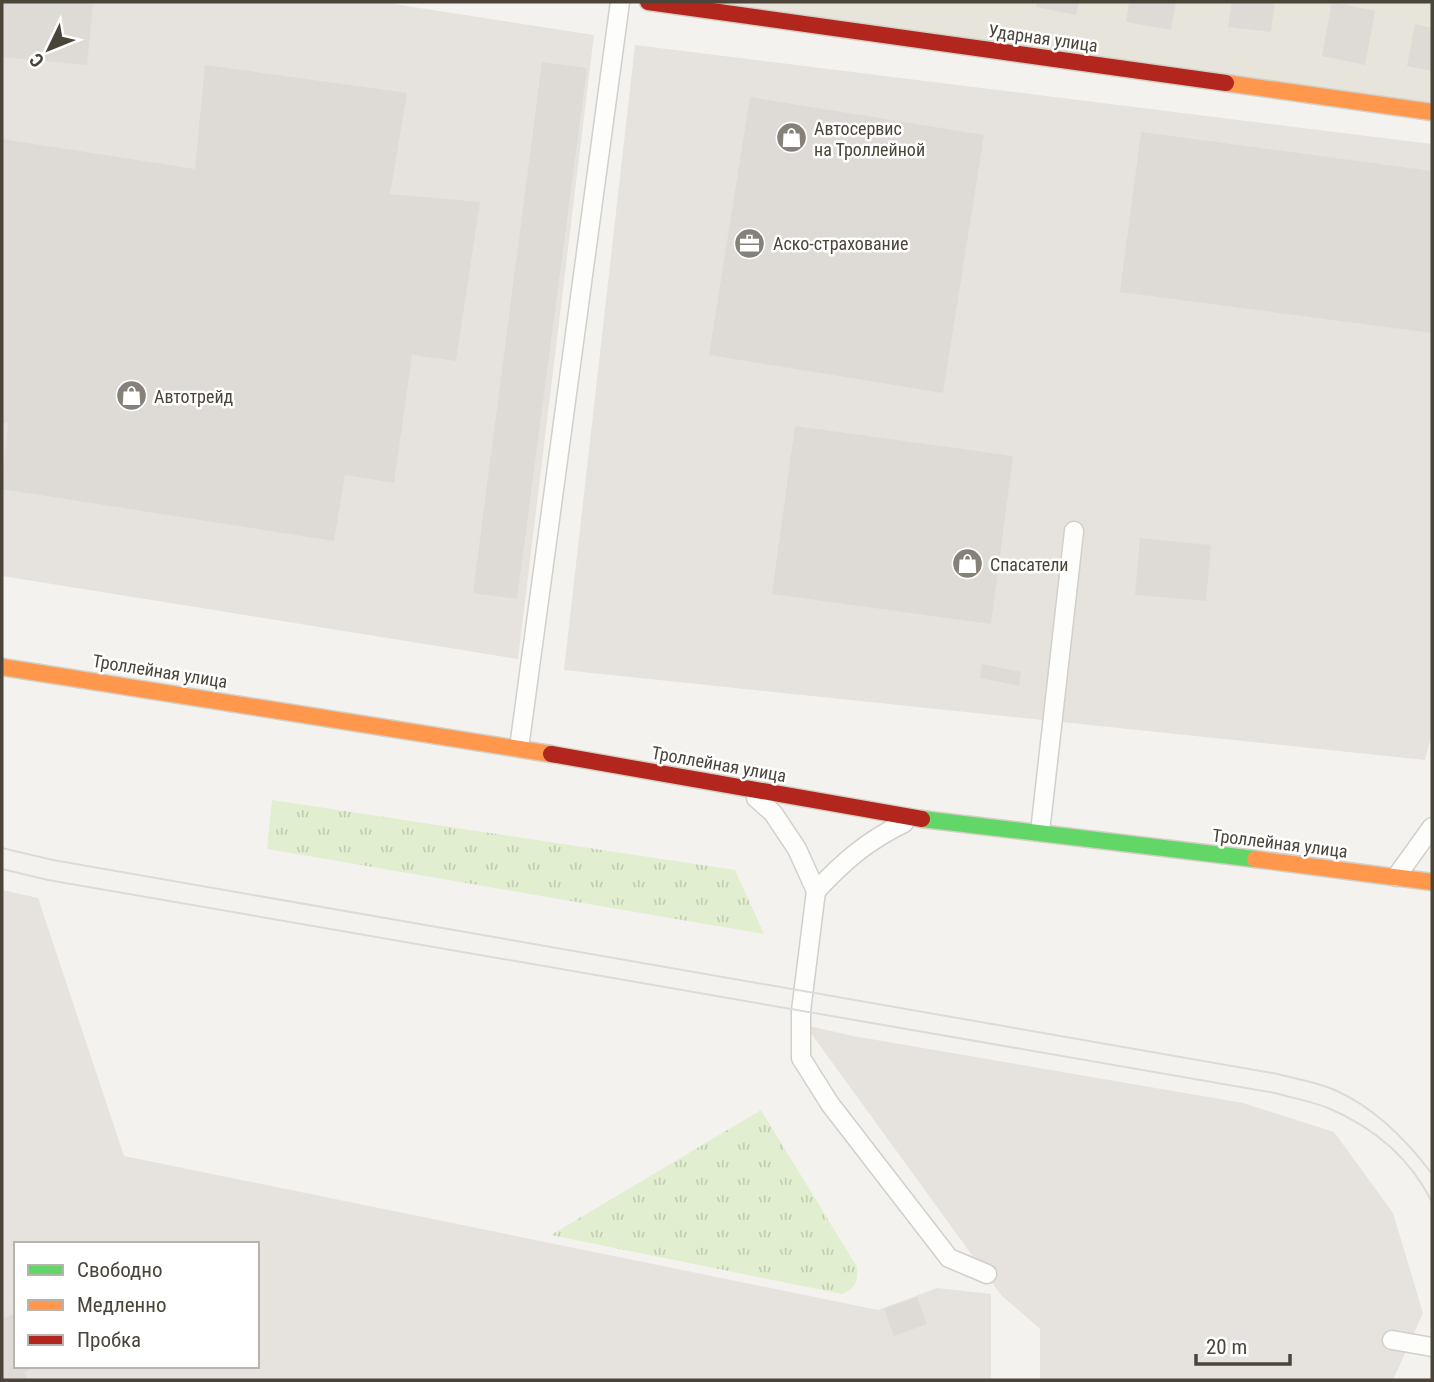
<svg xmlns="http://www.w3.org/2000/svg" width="1434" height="1382" font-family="'Roboto Condensed',sans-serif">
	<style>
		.residential { fill: #e7e4dc }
		.industrial { fill: #e6e2de; fill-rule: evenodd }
		.grass { fill: url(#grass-tufts) }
		.parking { fill: #e6e3df }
		.building { fill: #dedbd6 }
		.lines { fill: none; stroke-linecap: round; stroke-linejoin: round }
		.lane-casing { stroke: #d2d0cb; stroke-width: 21 }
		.fast-casing { stroke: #d3cfc5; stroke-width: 19 }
		.slow-casing { stroke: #d3cfc5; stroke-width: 19 }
		.jam-casing { stroke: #d3cfc5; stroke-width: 19 }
		.lane { stroke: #fdfdfc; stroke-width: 18 }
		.fast { stroke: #63d668; stroke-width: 16 }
		.slow { stroke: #ff974d; stroke-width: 16 }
		.jam { stroke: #b3261e; stroke-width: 16 }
		.tram { stroke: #dbdbda; stroke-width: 2 }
		.labels { text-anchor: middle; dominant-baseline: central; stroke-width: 5; stroke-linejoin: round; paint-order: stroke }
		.street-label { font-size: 18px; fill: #4b4439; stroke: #fff }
		.poi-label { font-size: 18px; fill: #4b4439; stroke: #fff; text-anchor: start }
	</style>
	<defs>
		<pattern id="grass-tufts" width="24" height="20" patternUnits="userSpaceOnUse" patternTransform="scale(1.75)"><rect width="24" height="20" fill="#e1eecf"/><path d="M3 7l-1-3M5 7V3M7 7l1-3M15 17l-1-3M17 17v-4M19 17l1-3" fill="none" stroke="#c3cdb2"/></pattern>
	</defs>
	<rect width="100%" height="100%" fill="#f4f2ee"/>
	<!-- residential -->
	<path class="residential" d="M648,2H1432V112Z"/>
	<!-- industrial -->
	<g class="industrial">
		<path d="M2,2H381L594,35L518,659L2,576Z"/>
		<path d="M635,45L1432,144V733L1425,760L564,670Z"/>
		<path d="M2,890L38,898L124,1156L878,1310L937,1288L991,1294V1380H2ZM16,1244H257V1366H16Z"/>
	</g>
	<!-- grass -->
	<g class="grass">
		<path d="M272,800L735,870L764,934L267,849Z"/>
		<path d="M761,1110L857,1267C858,1282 856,1288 842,1294L551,1235Z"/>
	</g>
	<!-- parking -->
	<path class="parking" d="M805,1025L853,1036L1243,1103L1334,1132L1393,1213L1423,1313L1393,1380H1040V1329L1001,1295Z"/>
	<!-- building -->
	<g class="building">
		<path d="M2,2H93L87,65L2,57Z"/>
		<path d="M1037,2H1079L1076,15L1036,7Z"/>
		<path d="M1129,2H1176L1171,30L1126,22Z"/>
		<path d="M1232,2H1275L1271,32L1228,27Z"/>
		<path d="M1332,2L1375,11L1365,65L1322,56Z"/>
		<path d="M1415,24L1432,28V71L1407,66Z"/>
		<path d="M542,62L587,68L517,599L473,593Z"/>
		<path d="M205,65L407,93L390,194L480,202L456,361L412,355L394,483L345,475L334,541L2,489L8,423L2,422V139L195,169Z"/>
		<path d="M750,97L984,135L943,393L709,355Z"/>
		<path d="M1141,132L1432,171V333L1120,292Z"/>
		<path d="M795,426L1013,456L991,624L772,594Z"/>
		<path d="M1140,538L1211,545L1206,601L1135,595Z"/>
		<path d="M982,664L1021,672L1019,686L980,678Z"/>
		<path d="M917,1297L927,1324L894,1336L884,1309Z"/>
		<path d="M16,1313V1366H37L24,1372L28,1380H2V1319Z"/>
	</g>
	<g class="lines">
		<defs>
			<g id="lane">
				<path d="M519,748L620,2"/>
				<path d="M756,798L773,813L797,849L816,891L801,1011V1058L830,1104L949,1258L987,1274"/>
				<path d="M1040,832L1074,531"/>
				<path d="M1396,877L1432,827"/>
				<path d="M816,891C844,861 867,841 904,823"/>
				<path d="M1392,1340L1432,1347"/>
			</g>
			<path id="fast" d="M922,819L1255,859"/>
			<g id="slow">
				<path d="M1226,83L1432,112"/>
				<path d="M2,667L551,754"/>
				<path d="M1255,859L1432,882"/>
			</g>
			<g id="jam">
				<path d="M648,2L1226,83"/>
				<path d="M551,754L922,819"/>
			</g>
		</defs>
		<!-- lane casing -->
		<use href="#lane" class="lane-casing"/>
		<!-- fast casing -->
		<use href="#fast" class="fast-casing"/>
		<!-- slow casing -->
		<use href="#slow" class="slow-casing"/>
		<!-- jam casing -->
		<use href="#jam" class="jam-casing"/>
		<!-- lane -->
		<use href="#lane" class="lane"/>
		<!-- fast -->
		<use href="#fast" class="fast"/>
		<!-- slow -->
		<use href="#slow" class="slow"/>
		<!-- jam -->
		<use href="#jam" class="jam"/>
		<!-- tram -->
		<g class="tram">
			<path d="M2,848L53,860L1278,1074C1296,1079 1317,1082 1335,1090C1375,1108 1406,1139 1432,1174"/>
			<path d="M2,869L48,880L1275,1093C1292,1098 1311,1101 1328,1108C1373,1127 1410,1158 1432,1202"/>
		</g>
	</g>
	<!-- icons -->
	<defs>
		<symbol id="shop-disc" viewBox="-11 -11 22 22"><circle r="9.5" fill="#868178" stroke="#fff"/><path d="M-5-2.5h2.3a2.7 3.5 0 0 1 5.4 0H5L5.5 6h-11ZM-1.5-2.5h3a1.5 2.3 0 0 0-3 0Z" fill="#fff"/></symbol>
		<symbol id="office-disc" viewBox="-11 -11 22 22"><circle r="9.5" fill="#868178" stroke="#fff"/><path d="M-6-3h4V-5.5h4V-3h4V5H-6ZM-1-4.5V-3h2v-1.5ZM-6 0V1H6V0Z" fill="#fff"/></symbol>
	</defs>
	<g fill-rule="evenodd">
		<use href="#shop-disc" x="774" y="120" width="35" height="35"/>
		<use href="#office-disc" x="732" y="226" width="35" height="35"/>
		<use href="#shop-disc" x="114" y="378" width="35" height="35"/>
		<use href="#shop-disc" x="950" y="546" width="35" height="35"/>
	</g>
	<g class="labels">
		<!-- street labels -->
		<g class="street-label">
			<text transform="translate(1043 38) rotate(8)">Ударная улица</text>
			<text transform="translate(160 671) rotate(9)">Троллейная улица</text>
			<text transform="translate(719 764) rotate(10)">Троллейная улица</text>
			<text transform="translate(1280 843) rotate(7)">Троллейная улица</text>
		</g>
		<!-- poi labels -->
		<g class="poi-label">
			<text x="814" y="128">Автосервис<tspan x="814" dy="21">на Троллейной</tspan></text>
			<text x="773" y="243">Аско-страхование</text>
			<text x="154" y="396">Автотрейд</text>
			<text x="990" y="564">Спасатели</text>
		</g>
	</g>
	<!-- border -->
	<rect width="1434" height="1382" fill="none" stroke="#4b4439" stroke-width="7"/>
	<!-- legend -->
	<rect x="14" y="1242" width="245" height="126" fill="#ffffff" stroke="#b7b4b0" stroke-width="2"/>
	<rect x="28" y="1265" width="35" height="10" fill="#63d668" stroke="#b7b4b0" stroke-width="2"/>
	<text x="77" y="1277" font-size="21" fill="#4b4439">Свободно</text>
	<rect x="28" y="1300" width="35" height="10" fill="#ff974d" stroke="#b7b4b0" stroke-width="2"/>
	<text x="77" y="1312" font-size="21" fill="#4b4439">Медленно</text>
	<rect x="28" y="1335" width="35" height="10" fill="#b3261e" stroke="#b7b4b0" stroke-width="2"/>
	<text x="77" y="1347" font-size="21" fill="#4b4439">Пробка</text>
	<!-- north arrow -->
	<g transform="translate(49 49) rotate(227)" stroke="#ffffff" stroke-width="5" paint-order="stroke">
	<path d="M0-5L12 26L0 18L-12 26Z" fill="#4b4439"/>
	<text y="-10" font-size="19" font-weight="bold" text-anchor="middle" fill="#4b4439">С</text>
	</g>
	<!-- scale -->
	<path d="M1196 1354v10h94v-10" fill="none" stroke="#4b4439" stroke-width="3.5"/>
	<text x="1206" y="1354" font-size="21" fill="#4b4439" stroke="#ffffff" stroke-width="5" paint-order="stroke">20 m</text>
</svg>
